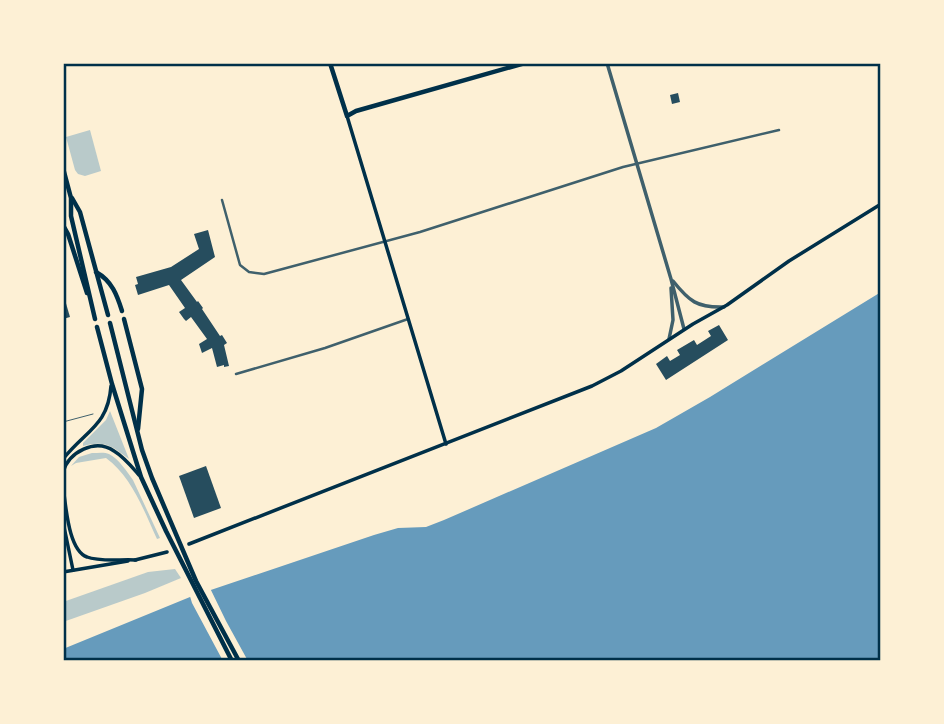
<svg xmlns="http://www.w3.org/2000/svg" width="944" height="724" font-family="'PT Sans Narrow',sans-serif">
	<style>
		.green { fill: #b9caca }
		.water { fill: #669bbc }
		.pier { fill: #fdf0d5 }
		.building { fill: #264d5e }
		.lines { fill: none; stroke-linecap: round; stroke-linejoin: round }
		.service { stroke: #3f606c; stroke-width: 1 }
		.minor { stroke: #3f606c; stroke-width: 2.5 }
		.tertiary { stroke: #3f606c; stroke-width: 3.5 }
		.secondary { stroke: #003049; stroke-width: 3.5 }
		.primary { stroke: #003049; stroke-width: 4.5 }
		.trunk { stroke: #003049; stroke-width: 4.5 }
		.neatline { fill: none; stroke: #003049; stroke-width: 2.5 }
	</style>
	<rect width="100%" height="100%" fill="#fdf0d5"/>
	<!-- green -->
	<g class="green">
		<path d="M90,130L101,171L85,176L78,174L75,170L66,137Z"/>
		<path d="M110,411L129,459C112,446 105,440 83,446V443L106,420Z"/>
		<path d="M92,453C98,453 105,452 109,454C119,459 127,472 133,480L160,538L157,539C144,511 132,477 106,458L76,463L71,466L79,457Z"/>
		<path d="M175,569L181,578L145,593L63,622V602L148,572Z"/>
	</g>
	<!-- water -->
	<path class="water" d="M881,292V661H63V649L190,597L374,535L398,528L426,527L444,520L656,428L710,397Z"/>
	<!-- pier -->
	<path class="pier" d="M209,586L226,621L248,661H223L192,603L189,593Z"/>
	<!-- building -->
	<g class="building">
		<path d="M678,93L680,102L672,104L670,95Z"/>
		<path d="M208,230L215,257L181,280L197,302L198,301L203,308L202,309L220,336L222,335L227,343L224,345L229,366L224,367V365L217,367L212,348L202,353L199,344L207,339L191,317L186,321L184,319L179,312L185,308L169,285L138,295L135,285L138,284L136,277L171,267L199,249L194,234Z"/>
		<path d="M65,300L70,317L63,319V301Z"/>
		<path d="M719,325L728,340L666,380L656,364L667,356L670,361L680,355L677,350L694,340L697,345L711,336L708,331Z"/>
		<path d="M206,466L221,508L194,518L179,476Z"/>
	</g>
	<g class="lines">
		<!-- service -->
		<path class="service" d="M63,422L93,414"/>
		<!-- minor -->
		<g class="minor">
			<path d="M222,200L240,265L249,272L264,274L420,232L623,167L779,130"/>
			<path d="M236,374L325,348L408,319"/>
		</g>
		<!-- tertiary -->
		<g class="tertiary">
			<path d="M607,63L671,279L684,329"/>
			<path d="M673,281C689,301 697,308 724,307"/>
			<path d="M669,339L673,320L671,288"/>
		</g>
		<!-- secondary -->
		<g class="secondary">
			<path d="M347,116L446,444"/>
			<path d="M63,459C86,430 108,426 111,386"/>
			<path d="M63,472C69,452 95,438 114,451C124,457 132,467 139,475"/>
			<path d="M63,487C66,505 68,550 87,557C99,562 122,559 136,560"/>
			<path d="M63,522L73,570"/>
			<path d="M189,544L592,386L621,371L693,324L727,305L789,261L881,204"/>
			<path d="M135,560L167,552"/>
			<path d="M63,572L128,561"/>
		</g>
		<!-- primary -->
		<g class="primary">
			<path d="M330,63L347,116L356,111L525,63"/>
			<path d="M63,225L68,234L87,293"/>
			<path d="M96,272C112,281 117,295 122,311"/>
			<path d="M124,319L142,389L138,429"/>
		</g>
		<!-- trunk -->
		<g class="trunk">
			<path d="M63,168L71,198V216L95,319"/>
			<path d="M72,198L80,212L108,315"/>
			<path d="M110,323L142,450L152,478L196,581L239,661"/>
			<path d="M97,327L112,384L141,477L166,531L232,661"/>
		</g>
	</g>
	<!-- border -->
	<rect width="944" height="724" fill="none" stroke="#fdf0d5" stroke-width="130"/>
	<rect x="65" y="65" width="814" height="594" class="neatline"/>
</svg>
